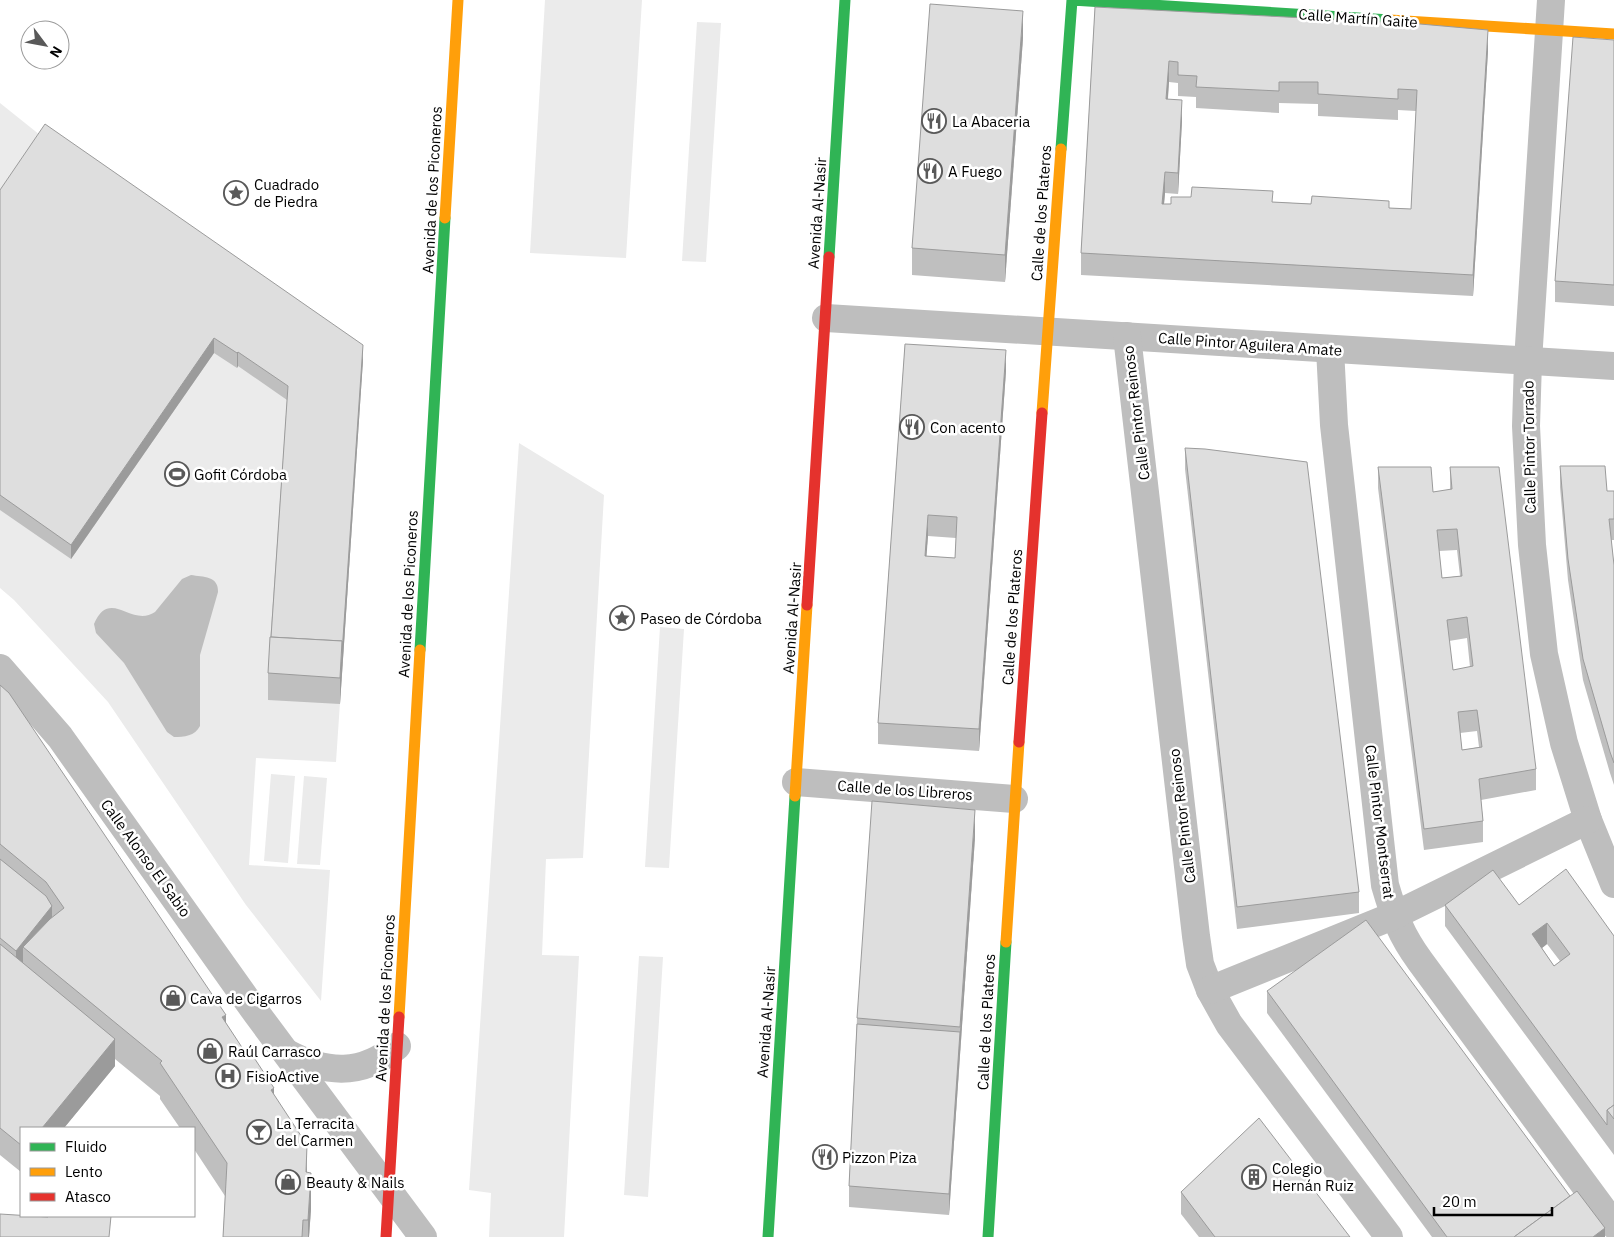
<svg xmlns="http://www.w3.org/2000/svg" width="1614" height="1237" font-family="'IBM Plex Sans',sans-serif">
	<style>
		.green { fill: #ebebeb }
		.water { fill: #bdbdbd }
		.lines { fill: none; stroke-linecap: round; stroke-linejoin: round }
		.street { stroke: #bebebe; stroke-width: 28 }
		.fast { stroke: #30b455; stroke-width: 11 }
		.slow { stroke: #ff9f0a; stroke-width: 11 }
		.jam { stroke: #e5322d; stroke-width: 11 }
		.wall { fill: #bfbfbf; fill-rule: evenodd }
		.shaded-wall { fill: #9b9b9b }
		.building { fill: #dedede; stroke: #9b9b9b; fill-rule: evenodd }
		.labels { text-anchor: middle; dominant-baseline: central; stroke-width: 5; stroke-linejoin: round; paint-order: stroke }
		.street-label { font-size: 15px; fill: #000; stroke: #fff }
		.poi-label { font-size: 15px; fill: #000; stroke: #fff; text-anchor: start }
	</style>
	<rect width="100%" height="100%" fill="#fff"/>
	<!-- green -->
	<g class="green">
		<path d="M545,0H642L626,258L530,253Z"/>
		<path d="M697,22L721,23L706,262L682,261Z"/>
		<path d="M0,103L45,139L363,360L336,762L256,758L249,865L330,870L321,1001L246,905L108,702L14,600L0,588Z"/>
		<path d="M519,443L604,495L583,858L546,859L542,955L579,956L564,1237H489L491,1193L469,1190Z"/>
		<path d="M660,627L684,629L669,868L645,867Z"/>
		<path d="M271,774L295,776L288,863L264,861Z"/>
		<path d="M304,776L327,778L320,865L297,864Z"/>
		<path d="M639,956L663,957L648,1197L624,1195Z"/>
	</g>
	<!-- water -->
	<path class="water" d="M191,575C203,577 219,576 218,592L200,655V726C195,736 184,737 174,737L167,732L124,663L96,633L94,624C110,587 131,628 155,612L182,579Z"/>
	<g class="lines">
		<!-- street -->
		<g class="street">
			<path d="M1551,0L1528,361L1526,426L1532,545L1544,654L1564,743L1588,820L1614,884"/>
			<path d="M826,318L1614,366"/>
			<path d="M1127,336L1196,936L1200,964L1210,990L1229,1024L1389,1237"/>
			<path d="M1330,349L1334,425L1385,885C1394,916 1401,935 1420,961L1614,1225"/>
			<path d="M0,668L60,737L257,1014L423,1237"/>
			<path d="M796,782L1014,799"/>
			<path d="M1210,990L1393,916L1588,820"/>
			<path d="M287,1053C326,1074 363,1076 397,1046"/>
		</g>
		<!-- fast -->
		<g class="fast">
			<path d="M1061,149L1072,0L1390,20"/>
			<path d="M829,257L845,0"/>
			<path d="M420,650L445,218"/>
			<path d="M768,1237L795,796"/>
			<path d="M988,1237L1006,942"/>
		</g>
		<!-- slow -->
		<g class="slow">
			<path d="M1390,20L1614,34"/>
			<path d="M445,218L458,0"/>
			<path d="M1042,413L1061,149"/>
			<path d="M795,796L807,605"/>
			<path d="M1006,942L1019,742"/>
			<path d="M399,1017L420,650"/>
		</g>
		<!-- jam -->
		<g class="jam">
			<path d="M807,605L829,257"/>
			<path d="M1019,742L1042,413"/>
			<path d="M386,1237L399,1017"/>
		</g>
	</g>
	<!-- wall -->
	<g class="wall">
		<path d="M1095,7L1488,51L1473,296L1081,275V253ZM1169,82L1178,83V96L1196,97V108L1279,113V103L1318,104V116L1398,120V110L1416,111L1411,209L1273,202L1164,204L1165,193L1178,194L1182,121L1168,99Z"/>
		<path d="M1023,38L1005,282L912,275V248Z"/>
		<path d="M1614,40V306L1555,302V281Z"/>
		<path d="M0,190L363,360L340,704L268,700V673L287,400L238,366L237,368L214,353L71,559L0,510Z"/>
		<path d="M905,344L1006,371L979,751L878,744V723ZM928,536L956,538L955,558L926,556Z"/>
		<path d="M1185,448L1359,892V913L1237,929L1185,469Z"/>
		<path d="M1560,466L1607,491H1614V540H1611L1614,565V785L1610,773L1583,680L1568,580L1560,487Z"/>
		<path d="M1378,467L1433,492L1450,490V467L1536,769V790L1481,800L1483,821V842L1424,850L1378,488ZM1457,550L1460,576L1442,578L1439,551ZM1467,638L1470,667L1453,670L1449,641ZM1477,731L1479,747L1462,750L1460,733Z"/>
		<path d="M0,685L274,1096L307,1173L311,1209L309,1237H223L225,1196L194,1149V1128H180L160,1099V1096L115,1059V1066L64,1128H21V1172L0,1155Z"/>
		<path d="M975,837L949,1215L849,1207V1186L857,1018Z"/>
		<path d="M1445,905H1519L1614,936V1155L1445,926ZM1547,944L1560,961L1554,966L1542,948Z"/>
		<path d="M1267,991L1570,1196L1605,1237H1432L1267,1013Z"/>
		<path d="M1181,1192L1350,1237H1199L1181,1214Z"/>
	</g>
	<!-- shaded-wall -->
	<g class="shaded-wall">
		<path d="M1023,11V38L1005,282V255Z"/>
		<path d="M1488,30V51L1473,296V275Z"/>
		<path d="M1169,61V82L1166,120V99Z"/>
		<path d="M1182,100V121L1178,194V173Z"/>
		<path d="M1165,172V193L1162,225V204Z"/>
		<path d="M214,338V353L71,559V545Z"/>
		<path d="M363,345V360L340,704V678Z"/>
		<path d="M1006,350V371L979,751V729Z"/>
		<path d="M238,352V366L237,368V353Z"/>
		<path d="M928,515V536L925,577V556Z"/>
		<path d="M975,810V837L949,1215V1194Z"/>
		<path d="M52,906V927L23,947V963L16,973V951Z"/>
		<path d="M1547,923V944L1532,956V934Z"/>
		<path d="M226,1015V1051L222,1017Z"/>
		<path d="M115,1039V1066L64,1128H42Z"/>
		<path d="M274,1088V1124L271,1090Z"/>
		<path d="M307,1145V1181L306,1172Z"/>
		<path d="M311,1173V1209L309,1237H308V1220Z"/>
		<path d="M1605,1228V1237H1593Z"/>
	</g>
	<!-- building -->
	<g class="building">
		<path d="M930,4L1023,11L1005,255L912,248Z"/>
		<path d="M1095,7L1420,24L1488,30L1473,275L1081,253ZM1169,61L1178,62V75L1197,76L1196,87L1279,91V82H1318V94L1398,99V89L1417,90L1411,209L1389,208V201L1312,196L1311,204L1272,202L1273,191L1192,187L1191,197H1171V204H1162L1165,172L1178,173L1182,100L1166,99Z"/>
		<path d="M1573,37L1614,40V285L1555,281Z"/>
		<path d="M45,124L363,345L342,653V641L271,637L288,386L238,352L237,353L214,338L71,545L0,495V190Z"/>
		<path d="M905,344L1006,350L979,729L878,723ZM928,515L957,517L955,558L925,556Z"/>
		<path d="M1185,448L1205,449L1307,462L1359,892L1237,907Z"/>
		<path d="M1560,466H1605L1607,491H1614V519H1609L1614,565V763L1610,752L1583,659L1568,559Z"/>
		<path d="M1378,467H1431L1433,492L1452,489L1450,467H1499L1536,769L1479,779L1483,821L1424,829ZM1457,529L1462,576L1442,578L1437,530ZM1467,617L1473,666L1453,670L1447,620ZM1477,710L1482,747L1462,750L1458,712Z"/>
		<path d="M270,637L342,641L340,678L268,673Z"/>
		<path d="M0,685L9,693L226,1015L222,1017L245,1052L249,1050L274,1088L271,1090L307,1145L306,1172L311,1173L308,1220H303L302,1237H223L227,1163L160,1063L162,1061L23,947L50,919L64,908L46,882L0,844Z"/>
		<path d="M872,801L975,810L960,1027L857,1018Z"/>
		<path d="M0,859L46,896L52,906L16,951L0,938Z"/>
		<path d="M1566,869L1614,936V1105L1607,1110V1125L1445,905L1493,870L1519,905ZM1547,923L1570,954L1554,966L1532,934Z"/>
		<path d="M1366,920L1570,1196L1514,1237H1447L1267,991Z"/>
		<path d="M0,944L115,1039L42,1128H21V1145L0,1128Z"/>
		<path d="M857,1024L960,1032L949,1194L849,1186Z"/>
		<path d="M1614,1105V1119L1607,1110Z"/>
		<path d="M1259,1118L1350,1237H1215L1181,1192Z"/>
		<path d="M1577,1191L1605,1228L1593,1237H1514Z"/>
		<path d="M0,1214L48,1217V1216H111L109,1237H0Z"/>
	</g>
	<!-- icons -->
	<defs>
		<symbol id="restaurant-ring" viewBox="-11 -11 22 22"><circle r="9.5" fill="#fff" stroke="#595959" stroke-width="1.5"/><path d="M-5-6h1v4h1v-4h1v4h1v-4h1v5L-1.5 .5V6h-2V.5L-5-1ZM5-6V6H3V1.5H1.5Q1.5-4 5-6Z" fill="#595959"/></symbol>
		<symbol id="sight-ring" viewBox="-11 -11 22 22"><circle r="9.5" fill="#fff" stroke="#595959" stroke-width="1.5"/><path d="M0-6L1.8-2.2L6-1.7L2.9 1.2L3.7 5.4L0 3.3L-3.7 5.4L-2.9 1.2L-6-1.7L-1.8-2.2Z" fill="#595959"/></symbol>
		<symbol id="stadium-ring" viewBox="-11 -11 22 22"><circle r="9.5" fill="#fff" stroke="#595959" stroke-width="1.5"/><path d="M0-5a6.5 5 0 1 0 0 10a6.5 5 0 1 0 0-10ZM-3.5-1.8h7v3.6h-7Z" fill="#595959"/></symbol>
		<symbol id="shop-ring" viewBox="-11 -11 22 22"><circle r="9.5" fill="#fff" stroke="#595959" stroke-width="1.5"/><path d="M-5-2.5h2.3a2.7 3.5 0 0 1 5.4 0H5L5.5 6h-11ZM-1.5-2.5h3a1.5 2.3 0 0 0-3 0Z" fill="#595959"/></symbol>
		<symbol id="hospital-ring" viewBox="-11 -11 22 22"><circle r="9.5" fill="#fff" stroke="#595959" stroke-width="1.5"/><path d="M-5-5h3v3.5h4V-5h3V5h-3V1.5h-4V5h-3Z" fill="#595959"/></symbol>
		<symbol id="bar-ring" viewBox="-11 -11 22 22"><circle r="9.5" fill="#fff" stroke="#595959" stroke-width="1.5"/><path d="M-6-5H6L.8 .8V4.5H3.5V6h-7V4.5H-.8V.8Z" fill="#595959"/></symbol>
		<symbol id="building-ring" viewBox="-11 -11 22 22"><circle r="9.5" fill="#fff" stroke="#595959" stroke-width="1.5"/><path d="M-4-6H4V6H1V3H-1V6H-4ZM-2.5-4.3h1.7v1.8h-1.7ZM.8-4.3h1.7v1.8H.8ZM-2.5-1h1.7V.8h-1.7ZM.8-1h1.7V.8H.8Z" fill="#595959"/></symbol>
	</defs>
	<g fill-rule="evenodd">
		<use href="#restaurant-ring" x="920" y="107" width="28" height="28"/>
		<use href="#restaurant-ring" x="916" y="157" width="28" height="28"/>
		<use href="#sight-ring" x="222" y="179" width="28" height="28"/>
		<use href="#restaurant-ring" x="898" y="413" width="28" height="28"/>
		<use href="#stadium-ring" x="163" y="460" width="28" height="28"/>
		<use href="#sight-ring" x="608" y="604" width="28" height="28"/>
		<use href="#shop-ring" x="159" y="984" width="28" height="28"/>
		<use href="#shop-ring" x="196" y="1037" width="28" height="28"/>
		<use href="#hospital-ring" x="214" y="1062" width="28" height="28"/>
		<use href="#bar-ring" x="245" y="1118" width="28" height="28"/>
		<use href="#restaurant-ring" x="811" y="1143" width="28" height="28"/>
		<use href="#building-ring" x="1240" y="1163" width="28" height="28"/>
		<use href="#shop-ring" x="274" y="1168" width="28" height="28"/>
	</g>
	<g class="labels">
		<!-- street labels -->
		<g class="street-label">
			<text transform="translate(1358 18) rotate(4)">Calle Martín Gaite</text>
			<text transform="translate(432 190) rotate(-87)">Avenida de los Piconeros</text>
			<text transform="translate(817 213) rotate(-86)">Avenida Al-Nasir</text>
			<text transform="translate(1041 213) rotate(-86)">Calle de los Plateros</text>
			<text transform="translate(1250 344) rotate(4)">Calle Pintor Aguilera Amate</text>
			<text transform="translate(1136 413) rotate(-97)">Calle Pintor Reinoso</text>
			<text transform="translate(1529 447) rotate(-91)">Calle Pintor Torrado</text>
			<text transform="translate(408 594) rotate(-87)">Avenida de los Piconeros</text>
			<text transform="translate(1012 617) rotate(-86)">Calle de los Plateros</text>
			<text transform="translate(792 618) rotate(-86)">Avenida Al-Nasir</text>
			<text transform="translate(905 790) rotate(4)">Calle de los Libreros</text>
			<text transform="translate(1182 816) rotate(-97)">Calle Pintor Reinoso</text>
			<text transform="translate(1380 822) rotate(83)">Calle Pintor Montserrat</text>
			<text transform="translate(146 858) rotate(54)">Calle Alonso El Sabio</text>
			<text transform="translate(385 998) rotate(-87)">Avenida de los Piconeros</text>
			<text transform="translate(766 1022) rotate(-86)">Avenida Al-Nasir</text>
			<text transform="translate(986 1022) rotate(-87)">Calle de los Plateros</text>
		</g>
		<!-- poi labels -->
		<g class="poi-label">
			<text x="952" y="121">La Abaceria</text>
			<text x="948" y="171">A Fuego</text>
			<text x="254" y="184">Cuadrado<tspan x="254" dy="17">de Piedra</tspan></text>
			<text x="930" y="427">Con acento</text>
			<text x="194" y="474">Gofit Córdoba</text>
			<text x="640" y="618">Paseo de Córdoba</text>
			<text x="190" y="998">Cava de Cigarros</text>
			<text x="228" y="1051">Raúl Carrasco</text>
			<text x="246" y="1076">FisioActive</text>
			<text x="276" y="1123">La Terracita<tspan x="276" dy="17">del Carmen</tspan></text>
			<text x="842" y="1157">Pizzon Piza</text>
			<text x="1272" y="1168">Colegio<tspan x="1272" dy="17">Hernán Ruiz</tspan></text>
			<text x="306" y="1182">Beauty &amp; Nails</text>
		</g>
	</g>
	<!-- legend -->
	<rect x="20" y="1127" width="175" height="90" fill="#ffffff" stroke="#999999"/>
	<rect x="30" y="1143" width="25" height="8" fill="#30b455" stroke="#999999"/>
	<text x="65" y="1152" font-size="15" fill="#000000">Fluido</text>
	<rect x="30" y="1168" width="25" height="8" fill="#ff9f0a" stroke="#999999"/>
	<text x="65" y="1177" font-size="15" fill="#000000">Lento</text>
	<rect x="30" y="1193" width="25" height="8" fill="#e5322d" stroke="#999999"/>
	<text x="65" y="1202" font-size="15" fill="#000000">Atasco</text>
	<!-- north arrow -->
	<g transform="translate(45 45) rotate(122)"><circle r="24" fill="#ffffff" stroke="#999999"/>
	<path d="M0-4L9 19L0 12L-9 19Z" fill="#595959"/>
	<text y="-8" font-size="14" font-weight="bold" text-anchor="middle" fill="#000000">N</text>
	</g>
	<!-- scale -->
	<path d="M1434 1207v8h118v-8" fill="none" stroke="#000000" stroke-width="2.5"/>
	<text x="1442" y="1207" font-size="15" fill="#000000" stroke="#ffffff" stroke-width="4" paint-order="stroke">20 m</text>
</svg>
